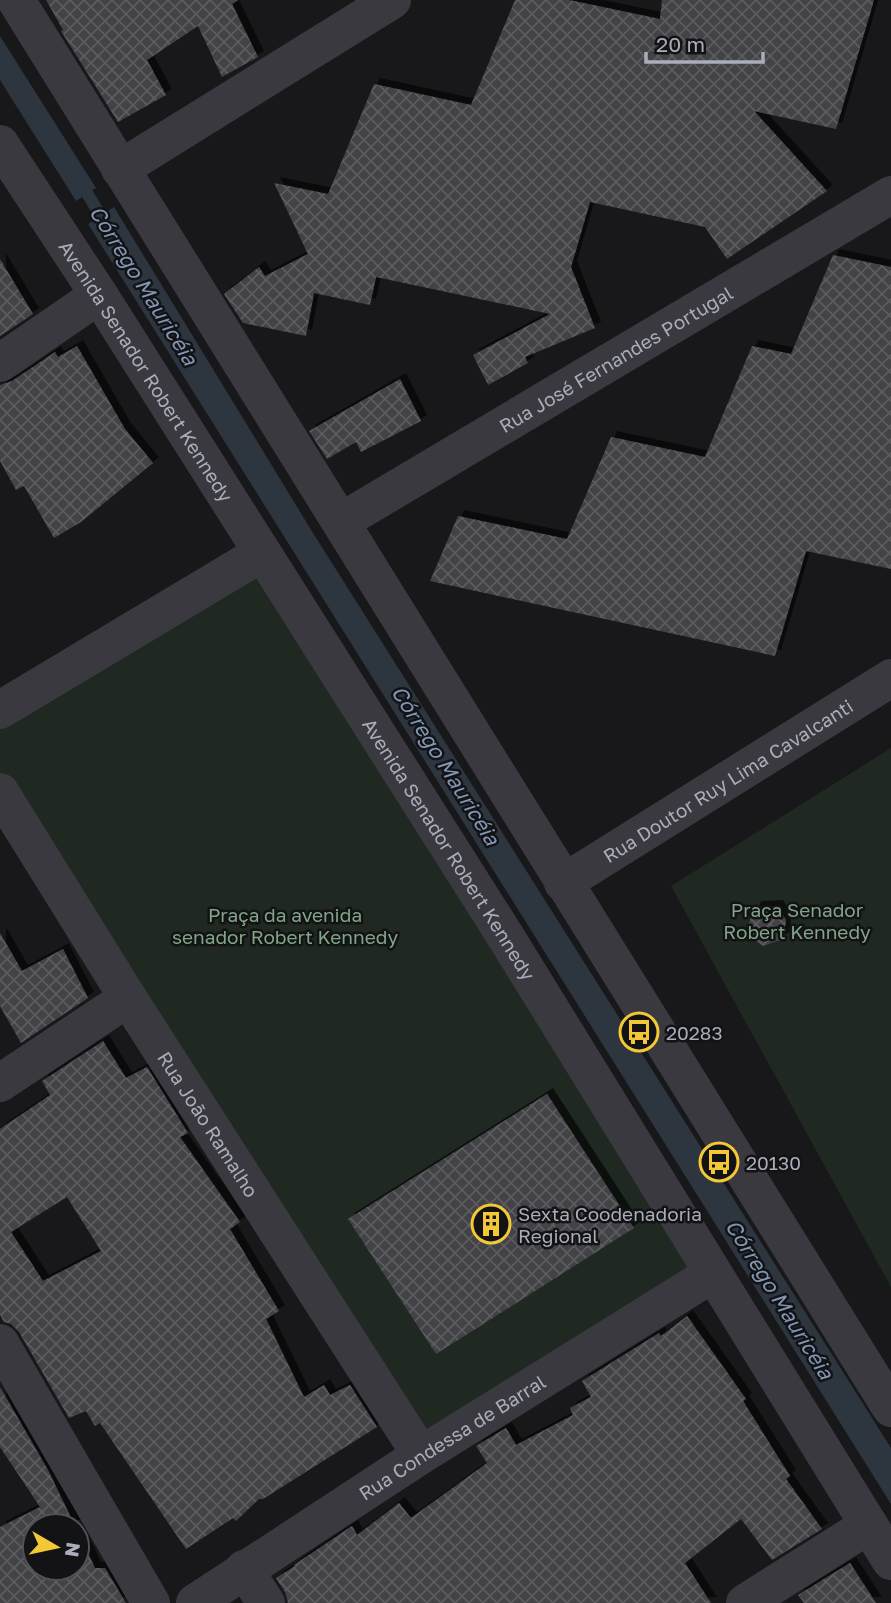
<svg xmlns="http://www.w3.org/2000/svg" width="891" height="1603" font-family="'Golos Text',sans-serif">
	<style>
		.green { fill: #1f2821 }
		.water { fill: #2d353e }
		.lines { fill: none; stroke-linecap: round; stroke-linejoin: round }
		.stream { stroke: #2d353e; stroke-width: 12 }
		.building { fill: url(#building-cross-hatch); fill-rule: evenodd; filter: url(#shadow) }
		.minor { stroke: #39393f; stroke-width: 38 }
		.tertiary { stroke: #39393f; stroke-width: 38 }
		.labels { text-anchor: middle; dominant-baseline: central; stroke-width: 5; stroke-linejoin: round; paint-order: stroke }
		.street-label { font-size: 19px; fill: #aaadba; stroke: #131315 }
		.park-label { font-size: 19px; fill: #81a587; stroke: #131315 }
		.poi-label { font-size: 19px; fill: #aaadba; stroke: #131315; text-anchor: start }
		.water-label { font-size: 21px; font-style: italic; fill: #8197b5; stroke: #131315 }
	</style>
	<defs>
		<pattern id="building-cross-hatch" width="8" height="8" patternUnits="userSpaceOnUse" patternTransform="scale(1.75)"><rect width="8" height="8" fill="#424247"/><path d="M0 0l8 8M0 8l8-8" fill="none" stroke="#5b5b5f"/></pattern>
		<filter id="shadow"><feDropShadow dx="6" dy="-6" stdDeviation="0" flood-color="#0009"/></filter>
	</defs>
	<rect width="100%" height="100%" fill="#18181a"/>
	<!-- green -->
	<g class="green">
		<path d="M252,572L696,1266L423,1440L0,777V718Z"/>
		<path d="M891,748V1287L671,886Z"/>
	</g>
	<!-- water -->
	<g class="water">
		<path d="M0,36L96,188L76,201L0,80Z"/>
		<path d="M114,207L313,533L891,1448V1504L88,224Z"/>
	</g>
	<g class="lines">
		<!-- stream -->
		<path class="stream" d="M80,182L109,229"/>
	</g>
	<!-- building -->
	<g class="building">
		<path d="M46,0H238L232,4L258,57L222,77L198,26L147,60L166,95L118,122L61,31L63,30Z"/>
		<path d="M515,0H569L660,19L662,0H874L836,129L754,111L827,191L727,259L705,227L590,202L571,267L595,328L525,357L528,363L488,385L473,355L550,314L376,277L370,305L314,293L306,336L243,323L224,294L259,267L265,276L308,254L274,183L328,194L374,84L471,105Z"/>
		<path d="M833,255L891,267V569L806,551L775,656L430,581L458,516L567,539L611,437L705,457L752,346L791,354Z"/>
		<path d="M0,259L33,314L0,336Z"/>
		<path d="M77,346L125,429L153,463L81,522L54,538L24,486L16,490L0,461V385L12,381L55,352L58,357Z"/>
		<path d="M400,379L421,421L361,452L356,442L327,459L309,431Z"/>
		<path d="M777,906L786,920L783,939L763,946L745,933L755,907Z"/>
		<path d="M0,933L22,971L63,949L88,998L21,1043L0,1006Z"/>
		<path d="M103,1041L126,1078L147,1067L188,1133L180,1137L240,1222L230,1229L279,1311L266,1319L304,1397L324,1385L330,1395L350,1385L377,1427L263,1499H259L236,1521L233,1518L186,1549L100,1423L95,1426L86,1411L69,1418L19,1332L11,1324L4,1322L0,1315V1129L50,1095L42,1081ZM67,1197L101,1251L43,1281L11,1232Z"/>
		<path d="M547,1094L634,1228L436,1354L348,1219Z"/>
		<path d="M687,1316L746,1399L743,1401L790,1476L786,1479L822,1529L772,1560L741,1519L685,1563L711,1603H288L285,1592L276,1578L295,1566L294,1565L352,1526L357,1535L399,1503L411,1518L487,1463L476,1446L506,1428L516,1445L573,1415L570,1408L591,1397L582,1381L659,1333L661,1336Z"/>
		<path d="M0,1387L48,1470L75,1526H35V1568H77V1530L95,1568H105L126,1603H0V1527L40,1507L0,1447Z"/>
		<path d="M850,1563L876,1603H804L798,1595Z"/>
	</g>
	<g class="lines">
		<!-- minor -->
		<g class="minor">
			<path d="M120,169L392,0"/>
			<path d="M0,363L99,295"/>
			<path id="s1" d="M342,521L891,195"/>
			<path d="M0,710L262,553"/>
			<path id="s2" d="M0,792L128,998L421,1455"/>
			<path id="s3" d="M563,883L891,678"/>
			<path d="M0,1083L128,998"/>
			<path d="M0,1343L151,1603"/>
			<path d="M244,1569L266,1603"/>
			<path id="s4" d="M195,1603L421,1455L712,1274"/>
			<path d="M745,1603L869,1525"/>
		</g>
		<!-- tertiary -->
		<g class="tertiary">
			<path d="M16,0L891,1408"/>
			<path id="s5" d="M0,144L99,295L504,934L891,1561"/>
		</g>
	</g>
	<!-- icons -->
	<defs>
		<symbol id="bus-ring" viewBox="-11 -11 22 22"><circle r="9.5" fill="#131315" stroke="#f3c836" stroke-width="1.5"/><path d="M-5-6H5V4H4V6H2V4H-2V6H-4V4H-5ZM-3.5-4V0h7V-4ZM-3.5 1.2v1.5H-2V1.2ZM2 1.2v1.5H3.5V1.2Z" fill="#f3c836"/></symbol>
		<symbol id="building-ring" viewBox="-11 -11 22 22"><circle r="9.5" fill="#131315" stroke="#f3c836" stroke-width="1.5"/><path d="M-4-6H4V6H1V3H-1V6H-4ZM-2.5-4.3h1.7v1.8h-1.7ZM.8-4.3h1.7v1.8H.8ZM-2.5-1h1.7V.8h-1.7ZM.8-1h1.7V.8H.8Z" fill="#f3c836"/></symbol>
	</defs>
	<g fill-rule="evenodd">
		<use href="#bus-ring" x="617" y="1010" width="44" height="44"/>
		<use href="#bus-ring" x="697" y="1140" width="44" height="44"/>
		<use href="#building-ring" x="469" y="1202" width="44" height="44"/>
	</g>
	<g class="labels">
		<!-- street labels -->
		<g class="street-label">
			<text stroke="none"><textPath href="#s1" startOffset="318">Rua José Fernandes Portugal</textPath></text>
			<text stroke="none"><textPath href="#s5" startOffset="270">Avenida Senador Robert Kennedy</textPath></text>
			<text stroke="none"><textPath href="#s3" startOffset="194">Rua Doutor Ruy Lima Cavalcanti</textPath></text>
			<text stroke="none"><textPath href="#s5" startOffset="836">Avenida Senador Robert Kennedy</textPath></text>
			<text stroke="none"><textPath href="#s2" startOffset="392">Rua João Ramalho</textPath></text>
			<text stroke="none"><textPath href="#s4" startOffset="306">Rua Condessa de Barral</textPath></text>
		</g>
		<!-- park labels -->
		<g class="park-label">
			<text x="797" y="909">Praça Senador<tspan x="797" dy="22">Robert Kennedy</tspan></text>
			<text x="285" y="914">Praça da avenida<tspan x="285" dy="22">senador Robert Kennedy</tspan></text>
		</g>
		<!-- poi labels -->
		<g class="poi-label">
			<text x="666" y="1032">20283</text>
			<text x="746" y="1162">20130</text>
			<text x="518" y="1213">Sexta Coodenadoria<tspan x="518" dy="22">Regional</tspan></text>
		</g>
		<!-- water labels -->
		<g class="water-label">
			<text transform="translate(144 285) rotate(58)">Córrego Mauricéia</text>
			<text transform="translate(446 765) rotate(58)">Córrego Mauricéia</text>
			<text transform="translate(780 1299) rotate(58)">Córrego Mauricéia</text>
		</g>
	</g>
	<!-- north arrow -->
	<g transform="translate(56 1547) rotate(99)"><circle r="33" fill="#131315" stroke="#4f5157" stroke-width="2"/>
	<path d="M0-5L12 26L0 18L-12 26Z" fill="#f3c836"/>
	<text y="-10" font-size="19" font-weight="bold" text-anchor="middle" fill="#aaadba">N</text>
	</g>
	<!-- scale -->
	<path d="M646 52v10h117v-10" fill="none" stroke="#aaadba" stroke-width="3.5"/>
	<text x="656" y="52" font-size="21" fill="#aaadba" stroke="#131315" stroke-width="5" paint-order="stroke">20 m</text>
</svg>
